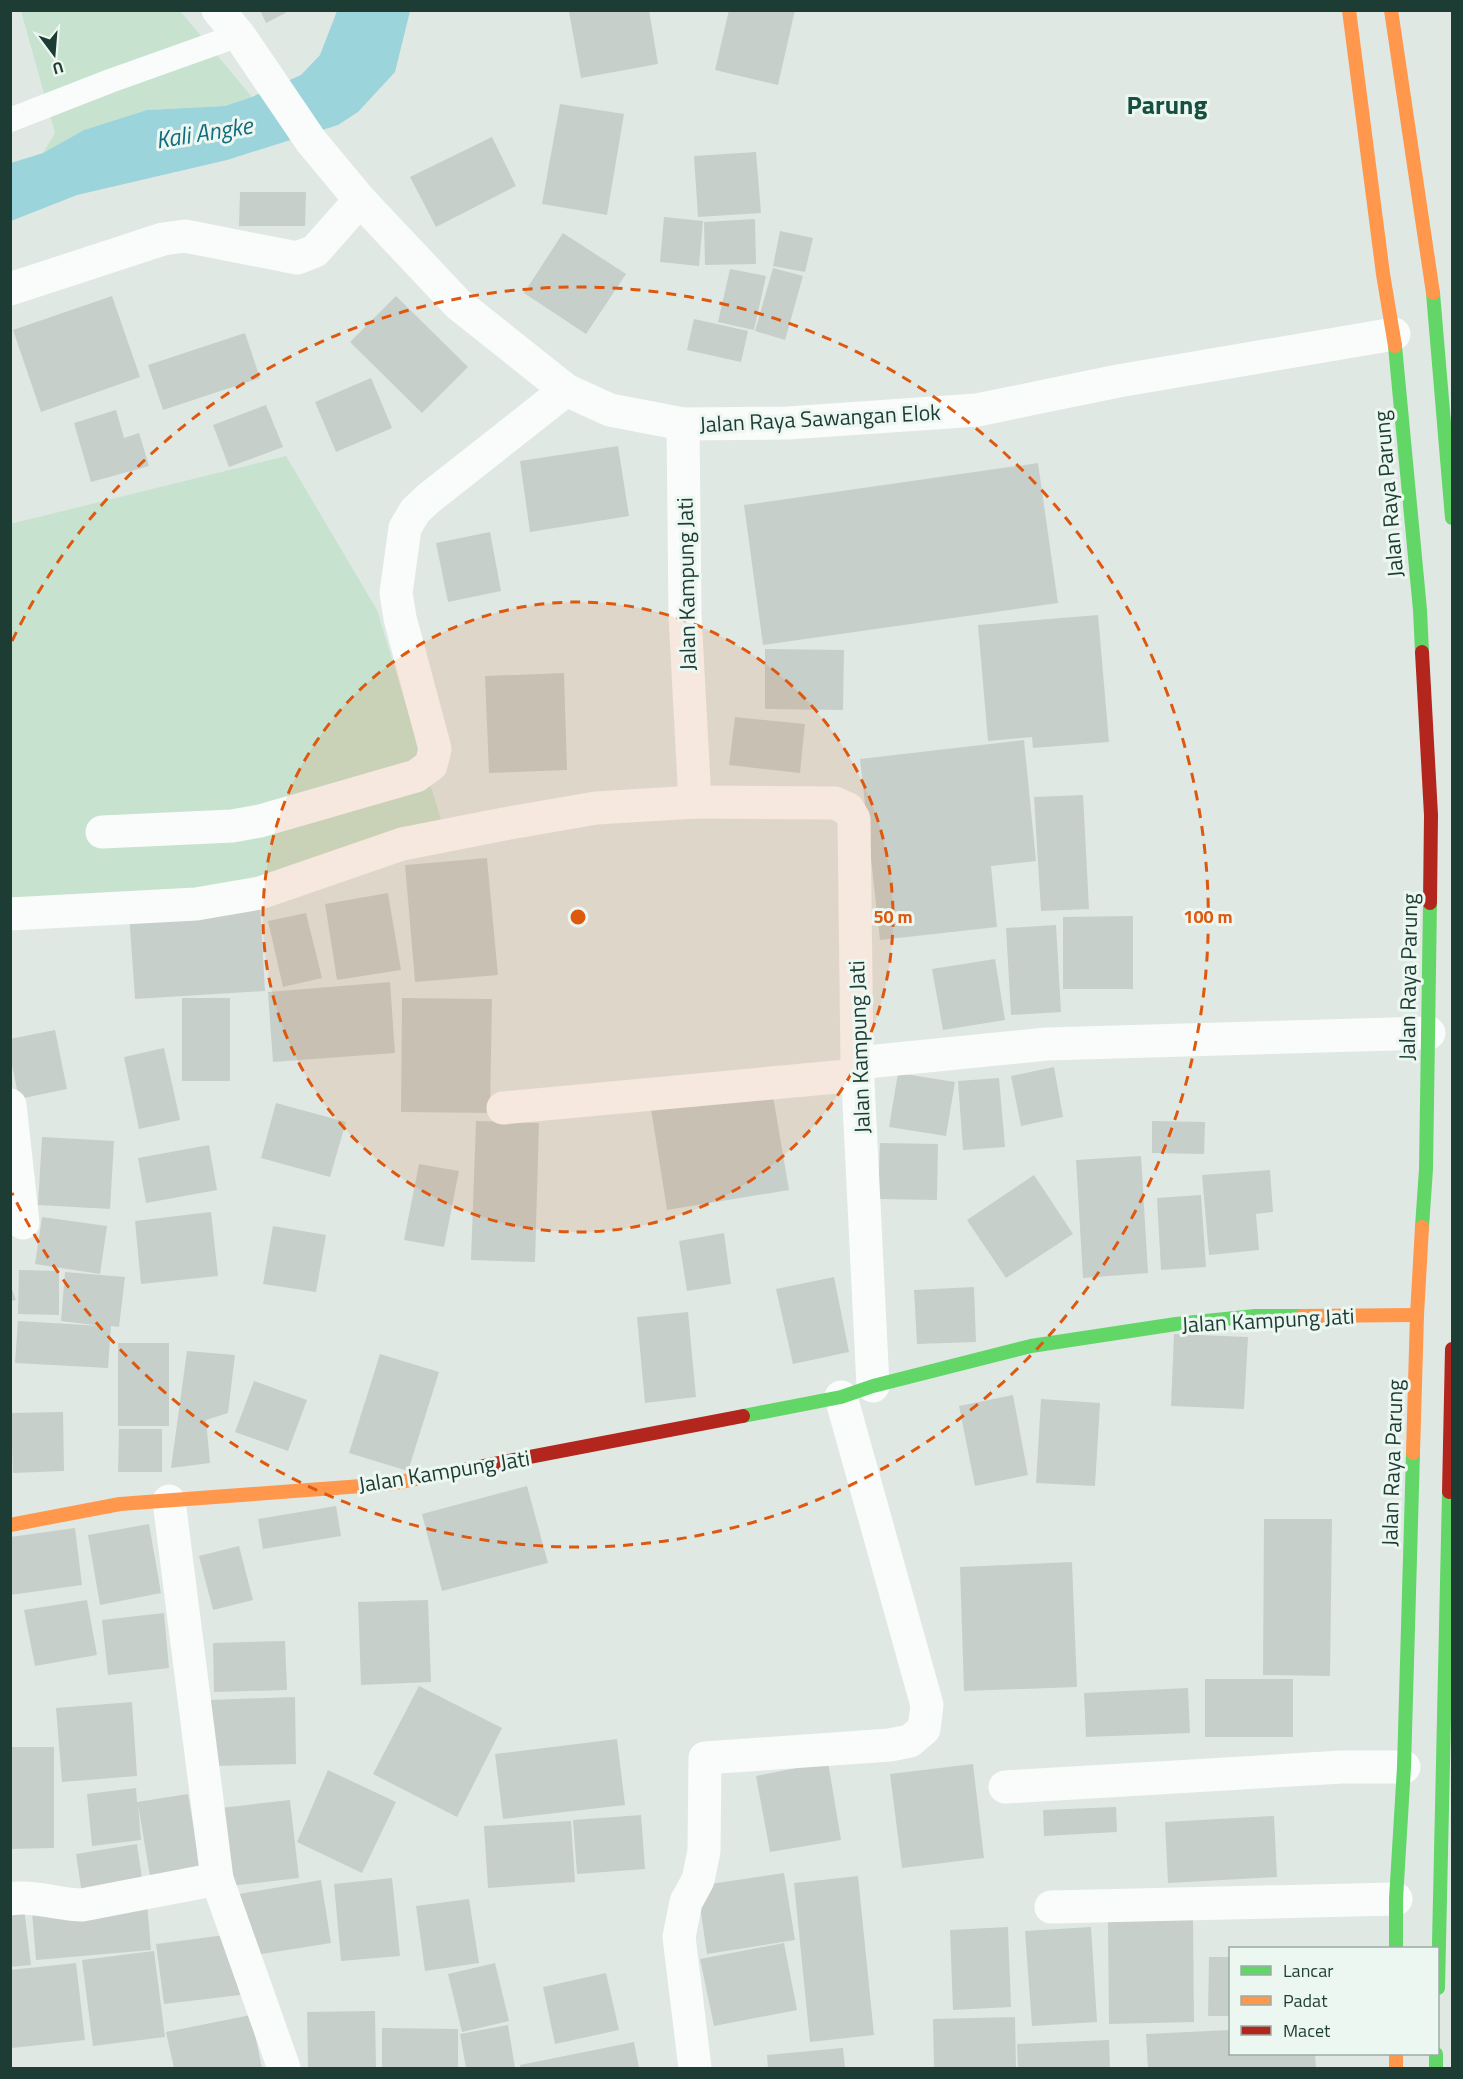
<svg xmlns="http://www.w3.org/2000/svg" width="1463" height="2079" font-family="'Titillium Web',sans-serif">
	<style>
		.green { fill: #c7e3cf }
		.water { fill: #9bd4db }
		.building { fill: #c7cfcb }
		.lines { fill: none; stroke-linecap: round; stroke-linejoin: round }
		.lane { stroke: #fafcfb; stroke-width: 24 }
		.street { stroke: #fafcfb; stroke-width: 33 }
		.fast { stroke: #63d668; stroke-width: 14 }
		.slow { stroke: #ff974d; stroke-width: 14 }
		.jam { stroke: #b3261e; stroke-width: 14 }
		.ring { fill: none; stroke: #de580e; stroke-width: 3; stroke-dasharray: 10 8 }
		.labels { text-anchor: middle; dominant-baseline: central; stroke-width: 6; stroke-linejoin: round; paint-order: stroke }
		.street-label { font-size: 22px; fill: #1d3c33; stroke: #edf7f2 }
		.water-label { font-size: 24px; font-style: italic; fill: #116d7e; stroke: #edf7f2 }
		.quarter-label { font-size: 26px; font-weight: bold; fill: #175041; stroke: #edf7f2 }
		.centre { fill: #de580e; stroke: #edf7f2; stroke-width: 3 }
		.ring-label { font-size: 18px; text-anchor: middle; font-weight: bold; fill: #de580e; stroke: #edf7f2; stroke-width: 6; stroke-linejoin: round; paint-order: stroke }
	</style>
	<rect width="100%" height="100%" fill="#e0e8e4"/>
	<!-- green -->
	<g class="green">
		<path d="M21,11H180L252,97L225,106L147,110L84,130L43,153L55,133Z"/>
		<path d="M286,456L377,610L443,826L243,885L11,906L10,524Z"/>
	</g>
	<!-- water -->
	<path class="water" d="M337,11H410L395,72L358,112L338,125L227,160L77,195L11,221V163L43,153L84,130L147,110L225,106L252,97L301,75L320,55Z"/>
	<!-- building -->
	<g class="building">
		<path d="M260,10H291L266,23Z"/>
		<path d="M575,10H649L658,64L581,78L569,12Z"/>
		<path d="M729,10H795L778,85L715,70Z"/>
		<path d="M560,104L624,114L607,215L542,204Z"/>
		<path d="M492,137L516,186L436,227L410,177Z"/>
		<path d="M756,152L761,213L698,217L694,156Z"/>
		<path d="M240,192H306L305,226H239Z"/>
		<path d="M664,217L703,221L699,266L660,262Z"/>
		<path d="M755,219L756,264L705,265L704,222Z"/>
		<path d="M780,231L813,238L805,272L773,266Z"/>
		<path d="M563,233L626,274L586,334L524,293Z"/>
		<path d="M773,268L803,276L785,340L755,331Z"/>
		<path d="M730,269L766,276L754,330L718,322Z"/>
		<path d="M112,296L140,377L41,412L13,330Z"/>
		<path d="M396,296L468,367L422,413L350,342Z"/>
		<path d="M694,319L748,331L741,362L687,350Z"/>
		<path d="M245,333L260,378L163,410L148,365Z"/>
		<path d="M371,378L392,428L336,452L315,402Z"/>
		<path d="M266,405L283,447L229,467L213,425Z"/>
		<path d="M116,410L124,438L139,433L149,466L91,482L74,423Z"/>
		<path d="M618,446L629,516L530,532L520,461Z"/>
		<path d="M1038,463L1058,603L763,645L744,505Z"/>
		<path d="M490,532L501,591L448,602L436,543Z"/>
		<path d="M1098,615L1109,742L1033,748L1032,737L988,741L978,625Z"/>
		<path d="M765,649L844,650L843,710L765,709Z"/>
		<path d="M564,673L567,770L489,773L485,676Z"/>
		<path d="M735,717L805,724L800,773L729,765Z"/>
		<path d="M1024,740L1036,861L991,866L997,927L880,940L860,759Z"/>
		<path d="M1083,795L1089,909L1041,911L1034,797Z"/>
		<path d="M487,858L498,975L415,982L405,865Z"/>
		<path d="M388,893L401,970L337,980L325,904Z"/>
		<path d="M260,905L265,991L135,999L129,913Z"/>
		<path d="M306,913L322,978L283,987L268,921Z"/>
		<path d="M1133,916V989H1063V917Z"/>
		<path d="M1056,925L1061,1012L1011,1015L1006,928Z"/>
		<path d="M995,959L1005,1020L943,1030L932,969Z"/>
		<path d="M390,982L395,1053L273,1062L268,992Z"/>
		<rect x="182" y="998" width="48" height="83"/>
		<path d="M402,998L492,999L490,1113L401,1112Z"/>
		<path d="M55,1030L67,1089L19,1099L10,1055V1039Z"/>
		<path d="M164,1048L180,1120L139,1129L124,1057Z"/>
		<path d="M1054,1067L1063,1117L1021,1126L1011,1076Z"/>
		<path d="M898,1073L955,1082L946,1136L889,1127Z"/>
		<path d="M999,1078L1005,1147L963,1150L958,1081Z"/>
		<path d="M771,1084L789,1190L667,1210L650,1103Z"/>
		<path d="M276,1103L346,1122L330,1177L261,1158Z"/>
		<path d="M476,1121L539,1123L535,1262L471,1260Z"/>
		<path d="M1152,1121L1205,1122L1204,1154L1152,1153Z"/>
		<path d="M42,1137L114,1141L110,1209L38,1205Z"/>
		<path d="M880,1143L938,1144L937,1200L878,1199Z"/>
		<path d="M209,1145L217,1190L146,1203L138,1158Z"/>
		<path d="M1141,1156L1148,1273L1083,1278L1076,1160Z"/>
		<path d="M419,1164L459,1171L444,1247L404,1240Z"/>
		<path d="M1270,1170L1273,1212L1256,1214L1259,1250L1209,1255L1202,1175Z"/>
		<path d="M1034,1175L1073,1234L1006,1278L967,1220Z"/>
		<path d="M1201,1195L1206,1267L1161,1270L1157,1198Z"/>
		<path d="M211,1212L218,1276L141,1284L135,1221Z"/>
		<path d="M42,1217L107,1226L100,1274L35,1264Z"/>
		<path d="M273,1226L326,1235L316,1292L263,1284Z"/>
		<path d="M724,1233L731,1284L687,1291L679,1241Z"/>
		<path d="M19,1270L59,1271V1315L18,1314Z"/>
		<path d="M65,1272L125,1277L119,1327L111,1326L108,1368L15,1363L18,1321L102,1326L61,1321Z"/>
		<path d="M834,1277L849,1352L793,1364L776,1289Z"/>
		<path d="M10,1284L16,1300L10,1301Z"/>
		<path d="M974,1287L976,1342L917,1344L914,1290Z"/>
		<path d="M688,1312L696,1397L645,1403L637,1317Z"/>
		<path d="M1174,1334L1248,1337L1244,1409L1171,1406Z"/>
		<rect x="118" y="1343" width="51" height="83"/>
		<path d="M187,1351L235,1355L228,1413L206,1420L210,1463L171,1468Z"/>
		<path d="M380,1354L439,1372L408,1471L349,1453Z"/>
		<path d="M254,1381L307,1400L288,1451L235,1432Z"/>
		<path d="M1013,1395L1028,1475L975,1486L959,1406Z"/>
		<path d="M1041,1399L1100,1403L1095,1486L1036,1483Z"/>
		<path d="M63,1412L64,1471L13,1473L11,1413Z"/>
		<path d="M119,1429H162V1472H118Z"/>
		<path d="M527,1486L548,1563L442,1591L422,1514Z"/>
		<path d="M336,1506L341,1536L263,1549L258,1519Z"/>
		<path d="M1264,1519H1332L1330,1676L1263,1675Z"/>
		<path d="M149,1524L161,1593L100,1605L88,1535Z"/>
		<path d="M75,1528L82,1585L10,1595V1537Z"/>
		<path d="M239,1546L253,1600L213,1610L199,1556Z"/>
		<path d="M1072,1562L1077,1687L964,1691L960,1567Z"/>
		<path d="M87,1600L97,1655L35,1666L24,1610Z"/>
		<path d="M428,1600L431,1682L361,1685L358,1602Z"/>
		<path d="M164,1613L169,1668L108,1675L102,1620Z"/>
		<path d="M285,1641L287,1690L214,1692L213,1643Z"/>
		<rect x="1205" y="1679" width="88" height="58"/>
		<path d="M419,1686L502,1728L457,1817L373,1774Z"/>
		<path d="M1188,1688L1190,1733L1086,1737L1084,1693Z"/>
		<path d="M295,1697L296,1764L211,1766L209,1700Z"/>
		<path d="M132,1702L137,1776L62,1782L56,1708Z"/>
		<path d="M617,1739L625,1805L503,1819L495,1754Z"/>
		<path d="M10,1747H54V1848L10,1849Z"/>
		<path d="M828,1762L841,1840L770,1852L756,1776Z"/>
		<path d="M973,1764L984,1858L902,1868L890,1774Z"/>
		<path d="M328,1770L396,1802L362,1873L297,1842Z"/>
		<path d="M136,1788L137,1802L188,1794L200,1867L150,1876L138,1805L141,1840L92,1846L87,1794Z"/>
		<path d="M290,1800L299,1878L229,1886L220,1808Z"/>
		<path d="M1116,1807L1117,1832L1044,1836L1043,1810Z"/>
		<path d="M641,1815L645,1869L577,1874L573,1820Z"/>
		<path d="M1274,1816L1277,1877L1168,1883L1165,1822Z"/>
		<path d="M571,1821L575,1882L488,1888L484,1826Z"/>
		<path d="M137,1844L144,1892L83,1901L76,1854Z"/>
		<path d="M784,1873L795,1940L707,1954L697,1886Z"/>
		<path d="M858,1876L874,2035L810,2042L794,1883Z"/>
		<path d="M392,1878L400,1956L341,1961L334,1884Z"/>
		<path d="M321,1880L331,1943L249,1956L239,1894Z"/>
		<path d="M469,1899L479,1963L425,1971L416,1906Z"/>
		<path d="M147,1902L151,1950L36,1960L32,1912Z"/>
		<path d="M24,1908L31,1965L10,1967V1909Z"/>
		<path d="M1193,1919L1194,2022L1109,2024L1108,1921Z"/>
		<path d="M1008,1927L1011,2007L953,2010L950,1930Z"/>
		<path d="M1091,1927L1097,2022L1032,2026L1025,1931Z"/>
		<path d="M233,1934L240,1995L164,2004L156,1944Z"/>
		<path d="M784,1943L797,2010L714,2026L700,1959Z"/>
		<path d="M154,1951L165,2037L93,2046L82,1960Z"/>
		<path d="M1209,1957H1230V2016H1208Z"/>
		<path d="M76,1963L85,2040L12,2048L10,1970Z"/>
		<path d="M495,1963L509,2021L462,2032L448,1974Z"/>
		<path d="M606,1973L619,2030L555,2044L543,1987Z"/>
		<path d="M375,2011L376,2068H308L307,2012Z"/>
		<path d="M251,2015L262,2068H174L166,2032Z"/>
		<path d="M1015,2017L1016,2068H934L933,2019Z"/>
		<path d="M508,2025L515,2068H466L460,2034Z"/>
		<path d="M382,2028L458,2029V2068H382Z"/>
		<path d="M1230,2030V2054H1315L1316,2068H1148L1146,2034Z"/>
		<path d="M1109,2040L1110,2068H1018L1017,2044Z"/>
		<path d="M634,2042L639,2068H520V2065Z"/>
		<path d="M843,2048L845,2068H768L767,2055Z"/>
	</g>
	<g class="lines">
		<!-- lane -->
		<path class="lane" d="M10,120L110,81L239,35"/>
		<!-- street -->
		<g class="street">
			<path d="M218,10L239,35L311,141L360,200L458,304L566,390L610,410L683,424L788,423L977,410L1118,381L1394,334"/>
			<path d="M10,289L163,239L185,236L297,258L315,251L360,200"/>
			<path d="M683,424L685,616L695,802L835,803L848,809L854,819L857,1063L873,1386"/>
			<path d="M102,832L232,826L260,821L416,776L431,765L435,749L400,618L396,593L405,528L415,511L429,498L566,390"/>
			<path d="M10,914L196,904L260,893L402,844L504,824L596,808L695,802"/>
			<path d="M857,1063L1047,1044L1429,1033"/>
			<path d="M10,1105L23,1223"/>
			<path d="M503,1108L858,1075"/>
			<path d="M1005,1787L1342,1767H1404"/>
			<path d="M217,1879L284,2068"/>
			<path d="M10,1899C35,1895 58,1905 82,1905L217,1879L169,1501"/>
			<path d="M1051,1907L1396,1899"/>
			<path d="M695,2068L679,1937L686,1902L698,1880L704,1851L705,1758L890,1745L910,1741L924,1729L927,1705L841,1397"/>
		</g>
		<!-- fast -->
		<g class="fast">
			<path d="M1433,293L1452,518"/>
			<path d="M1395,346L1420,610L1422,652"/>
			<path d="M1422,1227L1426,1169L1430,903"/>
			<path d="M743,1416L841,1397L873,1386L1031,1346L1176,1324L1255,1316H1302"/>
			<path d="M1396,1948V1899L1404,1767L1413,1453"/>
			<path d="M1438,1988L1449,1492"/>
			<path d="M1436,2054V2068"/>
		</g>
		<!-- slow -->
		<g class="slow">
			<path d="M1349,10L1383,274L1395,346"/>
			<path d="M1391,10L1433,293"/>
			<path d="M1302,1316L1417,1315"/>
			<path d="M1413,1453L1417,1315L1422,1227"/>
			<path d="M10,1525L120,1504L389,1484L452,1472"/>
			<path d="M1396,2054V2068"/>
		</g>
		<!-- jam -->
		<g class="jam">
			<path d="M1422,652L1431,815L1430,903"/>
			<path d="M452,1472L743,1416"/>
			<path d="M1449,1492L1452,1349"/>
		</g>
	</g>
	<!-- distance rings -->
	<circle cx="578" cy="917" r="315" fill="#de580e" fill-opacity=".12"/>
	<g class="ring">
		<circle cx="578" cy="917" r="315"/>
		<path d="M12 641A630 630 0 1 1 12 1193"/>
	</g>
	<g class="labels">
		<!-- street labels -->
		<g class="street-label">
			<text transform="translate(820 418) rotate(-3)">Jalan Raya Sawangan Elok</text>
			<text transform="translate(1388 494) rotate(-95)">Jalan Raya Parung</text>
			<text transform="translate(686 584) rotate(-91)">Jalan Kampung Jati</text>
			<text transform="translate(1408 977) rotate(-89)">Jalan Raya Parung</text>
			<text transform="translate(859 1047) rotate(-92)">Jalan Kampung Jati</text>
			<text transform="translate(1268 1320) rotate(-3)">Jalan Kampung Jati</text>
			<text transform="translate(1392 1463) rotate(-88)">Jalan Raya Parung</text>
			<text transform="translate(444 1471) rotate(-9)">Jalan Kampung Jati</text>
		</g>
		<!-- water labels -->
		<g class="water-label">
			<text transform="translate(204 132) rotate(-9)">Kali Angke</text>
		</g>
		<!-- quarter labels -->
		<g class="quarter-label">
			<text x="1167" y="104">Parung</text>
		</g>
	</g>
	<circle cx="578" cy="917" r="9" class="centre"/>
	<g class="ring-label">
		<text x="893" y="923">50 m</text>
		<text x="1208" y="923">100 m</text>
	</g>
	<!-- border -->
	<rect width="1463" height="2079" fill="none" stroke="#1d3c33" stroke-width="24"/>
	<!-- legend -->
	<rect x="1229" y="1947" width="210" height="108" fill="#edf7f2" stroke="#9aaca6" stroke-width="1.5"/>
	<rect x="1241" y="1966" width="30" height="9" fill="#63d668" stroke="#9aaca6" stroke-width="1.5"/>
	<text x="1283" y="1977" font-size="18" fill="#1d3c33">Lancar</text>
	<rect x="1241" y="1996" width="30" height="9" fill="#ff974d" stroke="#9aaca6" stroke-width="1.5"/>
	<text x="1283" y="2007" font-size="18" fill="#1d3c33">Padat</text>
	<rect x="1241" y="2026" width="30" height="9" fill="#b3261e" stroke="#9aaca6" stroke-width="1.5"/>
	<text x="1283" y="2037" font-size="18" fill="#1d3c33">Macet</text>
	<!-- north arrow -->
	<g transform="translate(54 54) rotate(164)" stroke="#edf7f2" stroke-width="4.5" paint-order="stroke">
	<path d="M0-4.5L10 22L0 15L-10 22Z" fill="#1d3c33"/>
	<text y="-9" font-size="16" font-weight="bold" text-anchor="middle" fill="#1d3c33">U</text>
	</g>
</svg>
